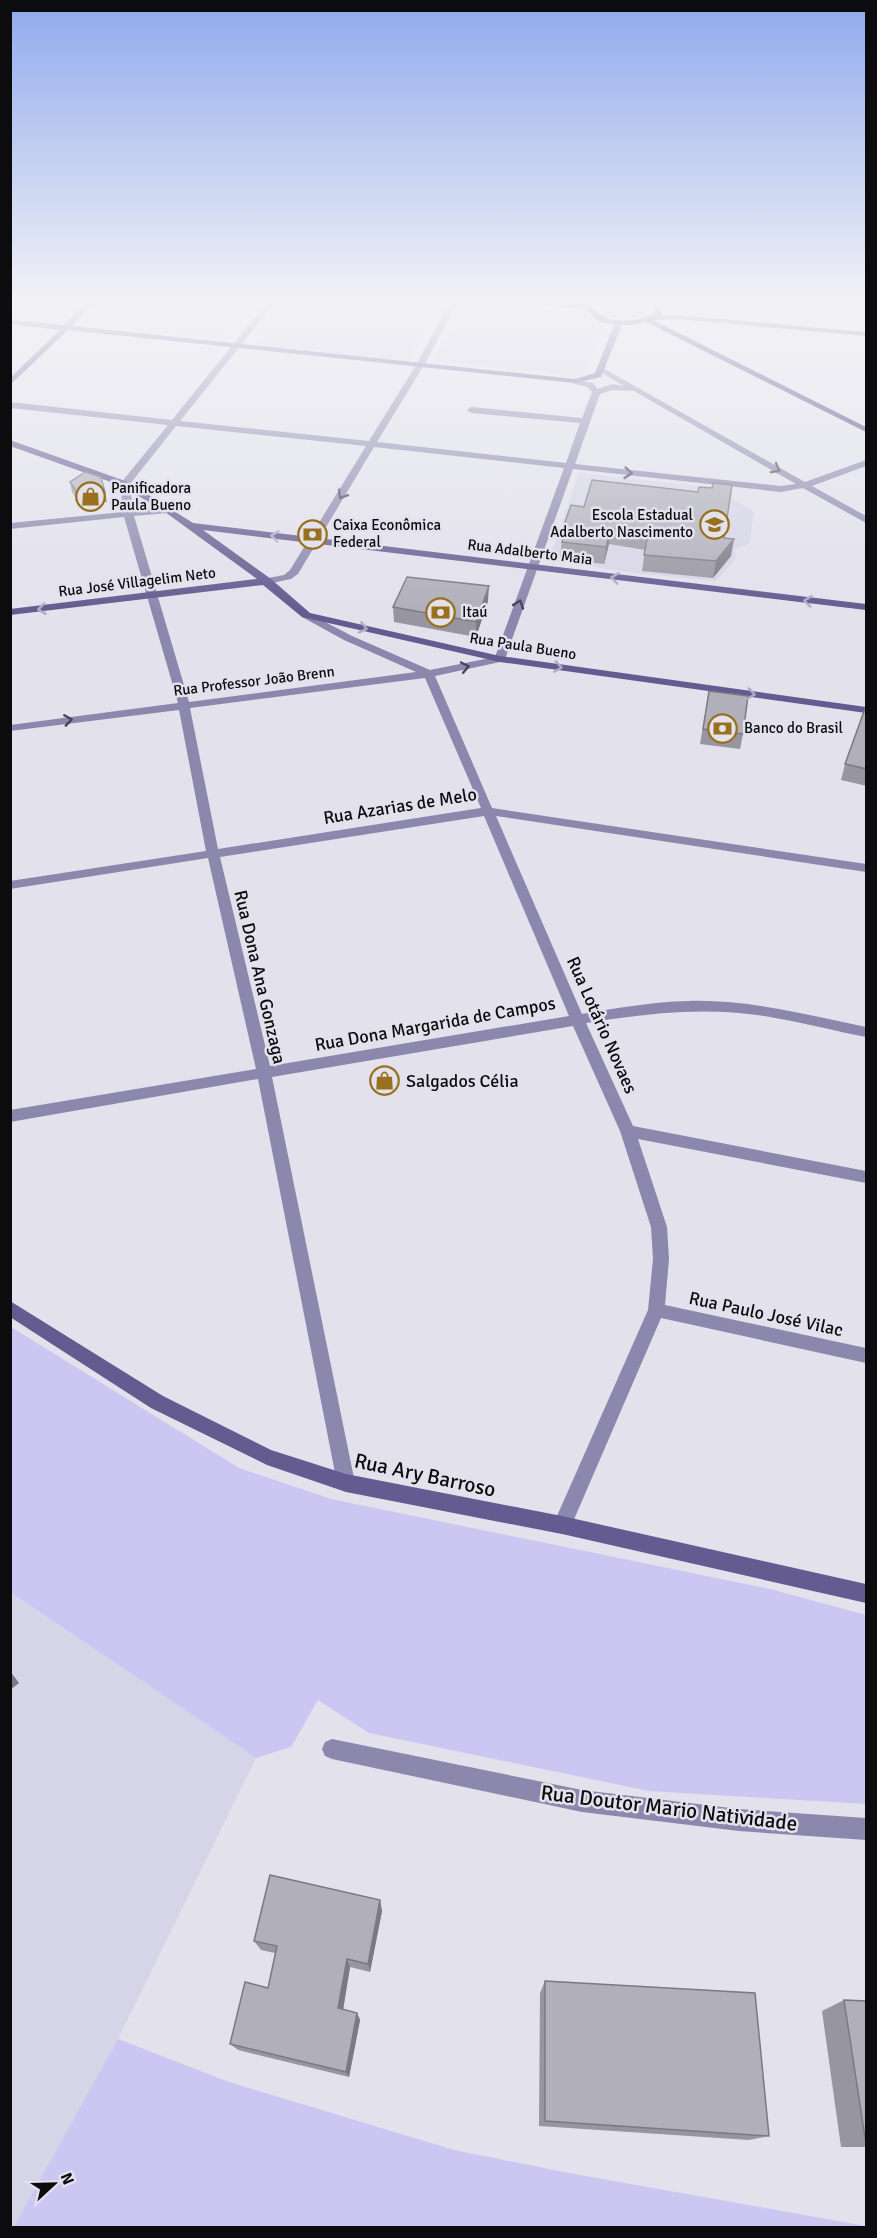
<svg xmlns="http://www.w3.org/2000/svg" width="877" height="2238" font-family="Signika,sans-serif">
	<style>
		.built { fill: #d6d4e7 }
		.green { fill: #ccc6f3 }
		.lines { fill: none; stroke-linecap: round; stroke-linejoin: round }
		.minor { fill: #8c87ad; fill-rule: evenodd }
		.secondary { fill: #645b90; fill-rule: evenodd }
		.primary { fill: #493b7b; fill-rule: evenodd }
		.wall { fill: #9796a0 }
		.shaded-wall { fill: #7b7a82 }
		.building { fill: #b0afba; stroke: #7b7a82; stroke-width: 1.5 }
		.oneway { stroke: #464356 }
		.oneway2 { stroke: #b0abc7 }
		.labels { text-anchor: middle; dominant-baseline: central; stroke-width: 5; stroke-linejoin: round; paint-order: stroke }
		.far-poi-label { font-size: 15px; fill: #0c0c0f; stroke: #e2e1ec; text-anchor: start }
		.far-street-label { font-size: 15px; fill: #0c0c0f; stroke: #e2e1ec }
		.street-label { font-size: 18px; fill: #0c0c0f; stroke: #e2e1ec }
		.poi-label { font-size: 18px; fill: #0c0c0f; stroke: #e2e1ec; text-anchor: start }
		.near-street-label { font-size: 21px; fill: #0c0c0f; stroke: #e2e1ec }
	</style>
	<rect width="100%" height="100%" fill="#e2e1ec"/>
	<!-- built -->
	<g class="built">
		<path d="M107,300H260L225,341L82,325Z"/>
		<path d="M290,300H445L408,361L253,344Z"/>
		<path d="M654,300H837L866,303V325L689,311L660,304Z"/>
		<path d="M469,302L579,312L605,328L582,376L432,361Z"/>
		<path d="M579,473L717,488L754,512L750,543L735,549L736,558L716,581L635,573L549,560Z"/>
		<path d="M10,1593L256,1758L118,2039L14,2228L10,2227Z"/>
	</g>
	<!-- green -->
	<g class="green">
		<path d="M621,301L635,302L645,306L647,312C636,321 616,320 605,311V305Z"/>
		<path d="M11,1327L239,1468L331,1499L770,1589L866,1615V1804L649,1791L369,1733L318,1700L291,1747L256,1758L11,1593Z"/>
		<path d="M118,2039L229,2082L454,2150L569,2173L866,2226V2227H14Z"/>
	</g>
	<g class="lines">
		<!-- minor -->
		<g class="minor">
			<path d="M269,300H277L180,421L369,441L416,365L451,300H459L424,365L377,442L566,463L580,423L471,413L467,410L471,407L582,418L592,392L587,387L572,383V379L593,383L598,389L612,384L624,386L598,371V367H601L805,482L866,460V466L812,486L866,516V523L803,488L781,492L573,469L505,659L500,662L435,676L492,808L866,864V872L496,816L582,1014C617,1008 652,1002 688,1001C748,999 808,1015 866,1027V1037C830,1030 793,1020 757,1015C699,1007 643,1014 586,1023L633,1126L866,1171V1183L638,1139L667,1227L669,1259L665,1305L866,1348V1363L661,1318L569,1531L562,1534L555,1531L553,1525L648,1310L653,1259L651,1227L620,1131L573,1026L272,1077L355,1483L352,1489L346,1492L340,1489L337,1483L258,1079L10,1122V1110L256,1069L208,858L10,889V881L206,851L179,710L10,731V725L178,703L124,517L10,529V523L123,512L120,484L168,425L10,408V402L172,420ZM612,390L634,391L796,484L781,486L575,464L600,394ZM176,426L366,446L290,570L284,575L263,579V583L267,584L291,579L298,574L374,447L564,468L495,657L430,670L352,636L306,612L302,613V617L344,640L416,672L189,702L134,516L168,513L173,510L168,507L133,511L130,484ZM425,678L481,808L218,849L190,708ZM484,816L569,1016L270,1066L220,857Z"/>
			<path d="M332,1739L582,1790L739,1809L866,1818V1840L739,1831L582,1812L332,1759L325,1756L322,1749L325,1742Z"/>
		</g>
		<!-- secondary -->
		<g class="secondary">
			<path d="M90,300H98L72,326L575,379L595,373L615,322L619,320L623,322L601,377L575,383L68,330L10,385V378L60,330L10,324V320L64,325Z"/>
			<path d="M677,315L866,332V336L677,319L653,320L649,318L653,316Z"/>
			<path d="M10,440L128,482L193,523L866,604V610L203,530L271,579L310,613L500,656L866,707V713L500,662L302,617L263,585L10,615V609L257,579L165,512L122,486L10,446Z"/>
			<path d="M10,1301L163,1396L271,1450L346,1474L562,1516L866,1584V1603L562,1534L346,1492L267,1465L151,1408L10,1317Z"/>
		</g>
		<!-- primary -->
		<path class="primary" d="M507,300H532L586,305L590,300H598L592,308C607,325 635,323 653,314L655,308L646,300H655L663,307L660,317L653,320L866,427V432L646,322L631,325L610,324L598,321L586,310Z"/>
	</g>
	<!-- wall -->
	<g class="wall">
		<path d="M70,482L107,502L80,504L72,492Z"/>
		<path d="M571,505L724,538L731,556L713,578L642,571L645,550L609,544L604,564L560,559L563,528Z"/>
		<path d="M488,601L476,637L394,622L393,607Z"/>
		<path d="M709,691L743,734L740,749L700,744Z"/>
		<path d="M867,703V786L841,780L845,764Z"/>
		<path d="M380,1900L382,1911L370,1972L350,1967L343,2010L357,2013L360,2020L349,2077L238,2050L230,2044L268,1988L275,1953L261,1950L254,1941Z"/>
		<path d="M545,1981L769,2136L749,2140L539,2126L540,1993Z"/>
		<path d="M844,2000L867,2001V2147H841L822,2011Z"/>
	</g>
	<!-- shaded-wall -->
	<g class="shaded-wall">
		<path d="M105,492L107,502L80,504L78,494Z"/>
		<path d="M611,528L609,544L604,564L606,547Z"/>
		<path d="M734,539L731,556L713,578L716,561Z"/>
		<path d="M489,586L488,601L476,637V622Z"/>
		<path d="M10,1671L19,1683L10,1690Z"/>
		<path d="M380,1900L382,1911L370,1972L368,1964Z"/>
		<path d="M347,1959L350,1967L342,2016L338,2008Z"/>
		<path d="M357,2013L360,2020L349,2077L346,2072Z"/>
	</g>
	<!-- building -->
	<g class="building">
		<path d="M85,472L101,477L105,492L78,494L70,482Z"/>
		<path d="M592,480L698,492L699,487L712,488L713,483L732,485L724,538L734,539L716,561L644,555L648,534L611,528L606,547L562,542L566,528H563L571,505L584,507Z"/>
		<path d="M407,577L489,586L476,622L393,607Z"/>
		<path d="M709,691L748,696L743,734L703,729Z"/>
		<path d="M867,703V769L845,764Z"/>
		<path d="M270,1875L380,1900L368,1964L347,1959L338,2008L357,2013L346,2072L230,2044L245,1982L268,1988L277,1946L254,1941Z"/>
		<path d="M545,1981L755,1993L769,2136L545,2121Z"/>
		<path d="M844,2000L867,2001V2144H866Z"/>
	</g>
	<!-- one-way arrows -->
	<defs><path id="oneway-chevron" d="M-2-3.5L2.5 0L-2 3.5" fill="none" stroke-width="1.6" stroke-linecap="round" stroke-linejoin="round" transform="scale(1.5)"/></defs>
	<g class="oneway">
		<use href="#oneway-chevron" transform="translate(776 469) rotate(29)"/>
		<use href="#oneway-chevron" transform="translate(628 473) rotate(6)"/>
		<use href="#oneway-chevron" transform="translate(342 495) rotate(121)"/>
		<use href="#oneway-chevron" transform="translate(519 604) rotate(-71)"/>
		<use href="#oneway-chevron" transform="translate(465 667) rotate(-12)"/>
		<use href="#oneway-chevron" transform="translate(68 720) rotate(-8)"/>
	</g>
	<g class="oneway2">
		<use href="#oneway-chevron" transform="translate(275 536) rotate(-173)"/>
		<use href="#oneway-chevron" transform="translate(615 578) rotate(-173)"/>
		<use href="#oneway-chevron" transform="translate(808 601) rotate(-173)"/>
		<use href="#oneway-chevron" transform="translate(42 609) rotate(173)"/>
		<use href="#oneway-chevron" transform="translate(363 628) rotate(13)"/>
		<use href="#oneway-chevron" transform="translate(558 667) rotate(8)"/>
		<use href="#oneway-chevron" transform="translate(751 694) rotate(8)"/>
	</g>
	<!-- sky -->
	<linearGradient id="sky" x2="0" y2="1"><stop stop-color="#8faaec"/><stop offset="0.49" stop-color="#f2f2f6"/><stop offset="1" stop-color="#f2f2f6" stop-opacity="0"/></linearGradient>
	<rect width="877" height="613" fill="url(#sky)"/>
	<!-- icons -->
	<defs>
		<symbol id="shop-ring" viewBox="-11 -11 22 22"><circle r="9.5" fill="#e2e1ec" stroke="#99711e" stroke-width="1.5"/><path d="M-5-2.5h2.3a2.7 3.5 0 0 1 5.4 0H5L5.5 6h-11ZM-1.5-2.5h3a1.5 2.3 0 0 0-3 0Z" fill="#99711e"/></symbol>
		<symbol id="school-ring" viewBox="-11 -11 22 22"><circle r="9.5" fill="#e2e1ec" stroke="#99711e" stroke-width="1.5"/><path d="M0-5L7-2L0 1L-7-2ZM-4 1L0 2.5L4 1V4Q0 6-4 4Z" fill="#99711e"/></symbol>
		<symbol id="bank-ring" viewBox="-11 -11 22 22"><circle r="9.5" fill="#e2e1ec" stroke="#99711e" stroke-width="1.5"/><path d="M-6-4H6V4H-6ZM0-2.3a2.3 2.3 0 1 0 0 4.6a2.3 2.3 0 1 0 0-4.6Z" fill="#99711e"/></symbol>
	</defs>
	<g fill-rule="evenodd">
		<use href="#shop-ring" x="74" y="480" width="33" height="33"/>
		<use href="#school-ring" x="698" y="508" width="33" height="33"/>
		<use href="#bank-ring" x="296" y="518" width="33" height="33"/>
		<use href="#bank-ring" x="424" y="596" width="33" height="33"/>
		<use href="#bank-ring" x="706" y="712" width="33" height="33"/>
		<use href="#shop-ring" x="368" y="1064" width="33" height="33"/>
	</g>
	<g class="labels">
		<!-- far-poi labels -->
		<g class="far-poi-label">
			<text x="111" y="488">Panificadora<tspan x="111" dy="17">Paula Bueno</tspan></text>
			<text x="693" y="515" text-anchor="end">Escola Estadual<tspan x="693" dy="17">Adalberto Nascimento</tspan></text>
			<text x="333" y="525">Caixa Econômica<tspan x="333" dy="17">Federal</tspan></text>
			<text x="462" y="612">Itaú</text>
			<text x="744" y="728">Banco do Brasil</text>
		</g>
		<!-- far-street labels -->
		<g class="far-street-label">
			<text transform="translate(530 552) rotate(7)">Rua Adalberto Maia</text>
			<text transform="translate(137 582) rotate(-7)">Rua José Villagelim Neto</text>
			<text transform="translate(523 646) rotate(9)">Rua Paula Bueno</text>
			<text transform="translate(254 681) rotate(-7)">Rua Professor João Brenn</text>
		</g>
		<!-- street labels -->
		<g class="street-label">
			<text transform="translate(400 806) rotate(-9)">Rua Azarias de Melo</text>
			<text transform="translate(260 977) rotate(77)">Rua Dona Ana Gonzaga</text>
			<text transform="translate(435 1024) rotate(-10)">Rua Dona Margarida de Campos</text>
			<text transform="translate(602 1025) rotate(66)">Rua Lotário Novaes</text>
			<text transform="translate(766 1314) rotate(12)">Rua Paulo José Vilac</text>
		</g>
		<!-- poi labels -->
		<g class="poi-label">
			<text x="406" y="1081">Salgados Célia</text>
		</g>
		<!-- near-street labels -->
		<g class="near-street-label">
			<text transform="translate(425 1475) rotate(12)">Rua Ary Barroso</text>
			<text transform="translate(669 1808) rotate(7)">Rua Doutor Mario Natividade</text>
		</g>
	</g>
	<!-- border -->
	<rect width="877" height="2238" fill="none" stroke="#0c0c0f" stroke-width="24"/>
	<!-- north arrow -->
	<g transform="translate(54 2184) rotate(68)" stroke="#e2e1ec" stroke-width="4.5" paint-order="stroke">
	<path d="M0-4.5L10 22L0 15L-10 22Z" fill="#0c0c0f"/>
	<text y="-9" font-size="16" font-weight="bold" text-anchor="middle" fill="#0c0c0f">N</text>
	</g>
</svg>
